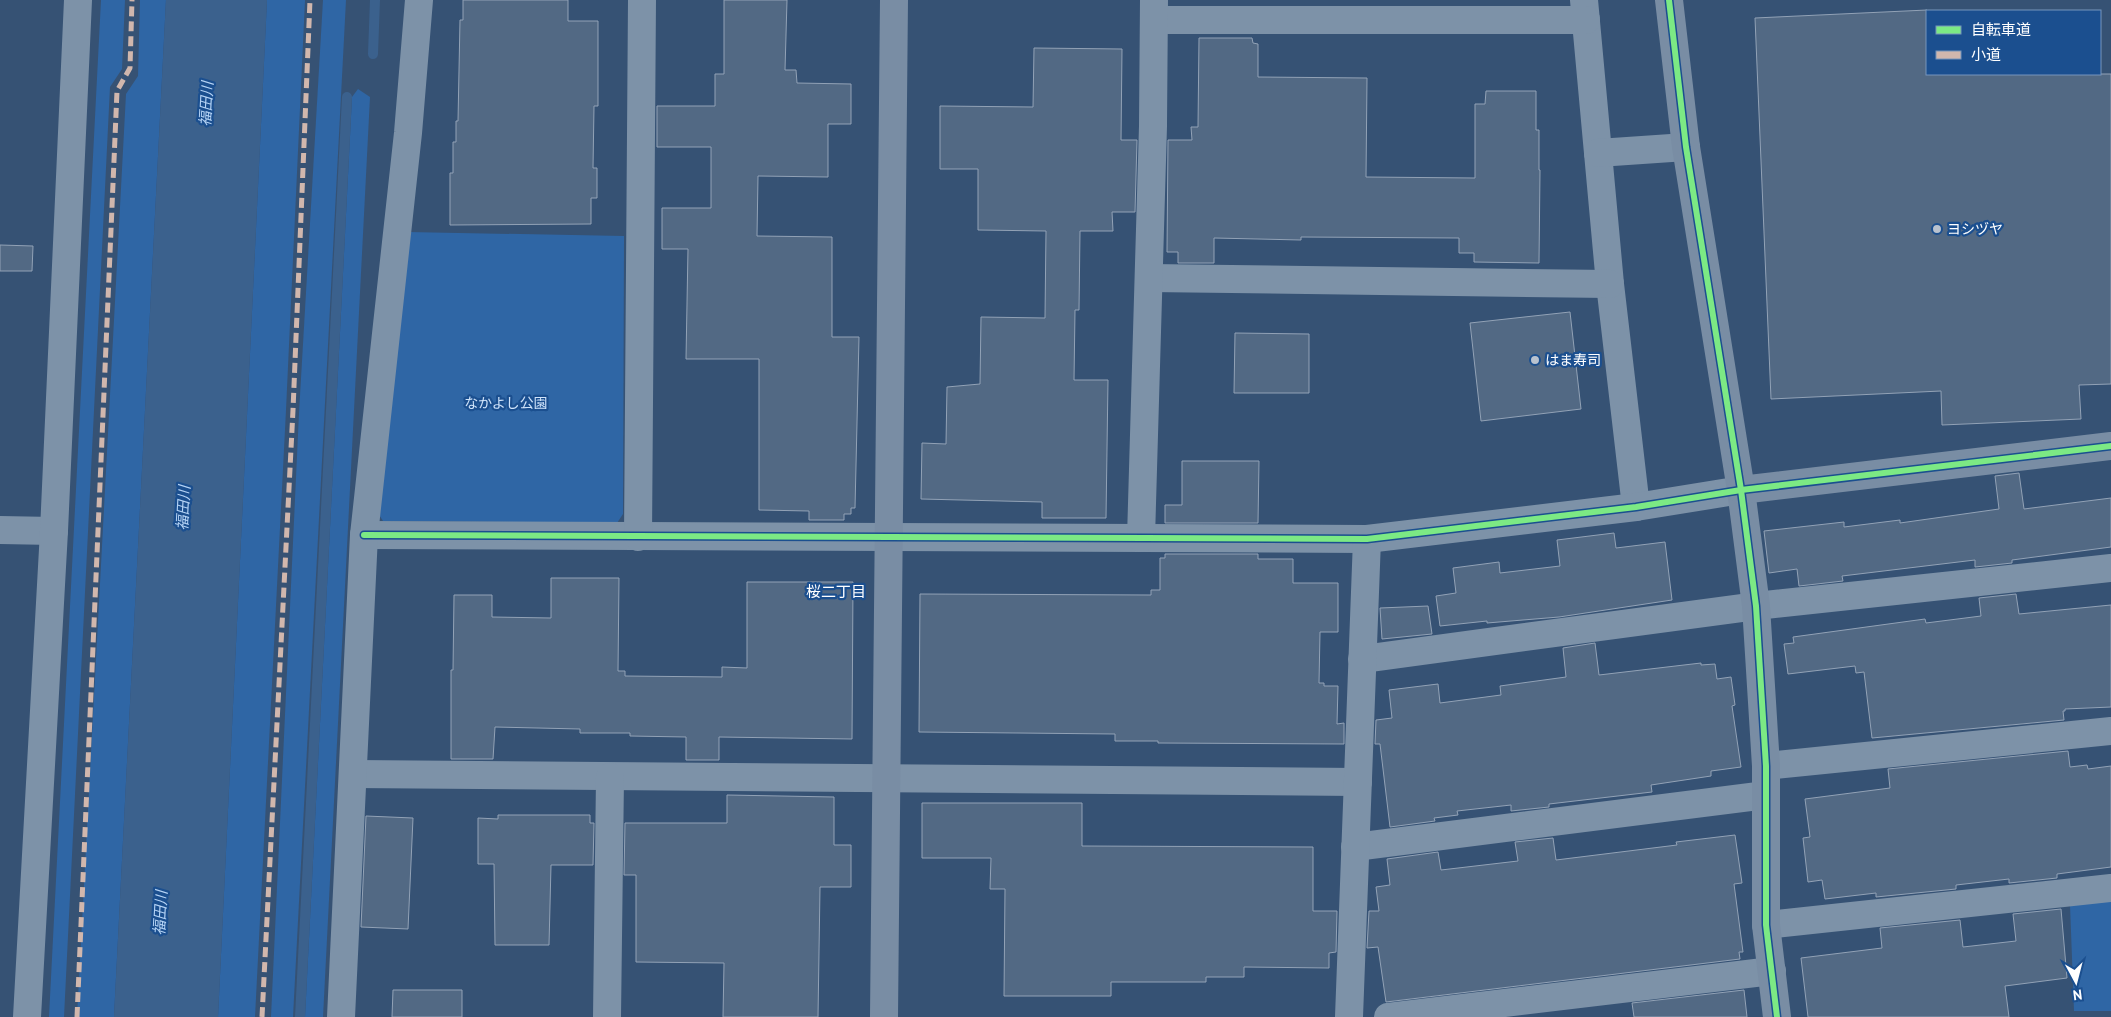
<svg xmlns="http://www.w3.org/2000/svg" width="2111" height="1017" font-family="'PT Sans','Noto Sans JP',sans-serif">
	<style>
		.green { fill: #2f66a5 }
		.water { fill: #3b618d }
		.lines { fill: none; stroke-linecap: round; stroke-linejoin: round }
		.stream { stroke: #3b618d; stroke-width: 10 }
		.building { fill: #526984; stroke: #92a2b6 }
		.street { stroke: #7d92a8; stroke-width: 28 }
		.secondary { stroke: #798da4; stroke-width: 28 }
		.quiet { stroke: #d1b7ad; stroke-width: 5; stroke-dasharray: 10 5; stroke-linecap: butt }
		.cycleway-casing { stroke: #1b4f8f; stroke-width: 9 }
		.cycleway { stroke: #7ce984; stroke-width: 6 }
		.poi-dot { fill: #b9c2ce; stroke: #1b4f8f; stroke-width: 2 }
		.labels { text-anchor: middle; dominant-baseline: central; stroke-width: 4.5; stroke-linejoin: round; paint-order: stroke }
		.poi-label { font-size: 14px; fill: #fff; stroke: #1b4f8f; text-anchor: start }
		.park-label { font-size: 14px; fill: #cfe3fa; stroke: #1b4f8f }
		.water-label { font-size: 15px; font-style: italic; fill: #b5d3f5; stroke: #1b4f8f }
		.neighbourhood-label { font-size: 15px; fill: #fff; stroke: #1b4f8f }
	</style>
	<rect width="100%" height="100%" fill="#365274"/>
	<!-- green -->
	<g class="green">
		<path d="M101,0H125L122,69L110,87L64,1017H49Z"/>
		<path d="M140,0H166L114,1017H77L126,94L138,76Z"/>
		<path d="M267,0H305L286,410L255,1017H218Z"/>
		<path d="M323,0H346L293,1017H271L299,413Z"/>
		<path d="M358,89L370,97L323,1017H305L352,97Z"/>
		<path d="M407,232L624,236L623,514L617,523L383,521L376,510Z"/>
		<path d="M2111,901V1011H2074L2070,905Z"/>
	</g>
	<!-- water -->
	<path class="water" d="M166,0H267L218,1017H114Z"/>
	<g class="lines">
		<!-- stream -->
		<g class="stream">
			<path d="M373,54L375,0"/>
			<path d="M300,1017L347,97"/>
		</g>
	</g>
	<!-- building -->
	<g class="building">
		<path d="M463,0H568V21H598V106H594L593,168H597V198H591V224L450,225V173H453V142H456V121H458L460,20H463Z"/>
		<path d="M724,0H787L785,70H796L797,83L851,84V124H828V177L758,176L757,236L832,237V337H859L855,508H851V514H844V520H809V511L759,510V359H686L688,249H662V208H711V147H657V106H715V74H724Z"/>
		<path d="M1927,10V74H2111V384L2079,385L2081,419L1942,425L1941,391L1771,399L1755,18Z"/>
		<path d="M1199,38H1252L1253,43L1258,44V77L1367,78L1366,177L1475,178V104H1485L1486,91H1536V130H1539V170H1540L1539,263L1474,262V253H1459V238L1301,237V240L1214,238V263H1178V252H1167L1168,140H1192L1191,127H1198Z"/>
		<path d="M1034,48L1122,49L1121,140H1137L1135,212H1112L1113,231H1080L1079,310H1075L1074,380H1108L1106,518H1042V502L921,499L922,443L946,444L947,387L980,384L981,317L1045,318L1046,231L978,230V169H940V106L1033,107Z"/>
		<path d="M0,245L33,246L32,271H0Z"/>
		<path d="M1570,312L1581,409L1481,421L1470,323Z"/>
		<path d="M1235,333L1309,334V393H1234Z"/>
		<path d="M1182,461H1259L1258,523H1165V505H1182Z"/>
		<path d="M2019,473L2024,509L2111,498V547L2012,560V563L1975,567V560L1842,576L1843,581L1799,586L1797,569L1769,573L1764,531L1844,522V527L1900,520V523L1999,509L1995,476Z"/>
		<path d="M1614,533L1616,548L1665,542L1672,600L1559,617L1487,623V621L1440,626L1436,596L1456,593L1453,568L1499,562L1500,573L1560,566L1557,540Z"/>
		<path d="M1165,554H1258V559H1293V583H1338V632H1320L1319,683H1324V686H1338L1337,724L1344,723V744L1158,743V741H1115V734L919,732L920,594L1151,595V590H1160V558H1165Z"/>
		<path d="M551,578H619L618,671H625V676L722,677V667L747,668V582H853L852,739L719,737V760H686V737L630,736V733H580V729L495,727L493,759H451V670H453L454,595H492V617L551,618Z"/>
		<path d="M2016,594L2019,614L2111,605V707L2065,709V711H2063L2064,720L1872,738L1864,672L1856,673L1855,666L1788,674L1784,644L1794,643L1793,637L1925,619L1926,623L1981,616L1979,598Z"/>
		<path d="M1428,606L1432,634L1382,639L1380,608Z"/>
		<path d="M1595,643L1599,675L1701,663V665L1715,664L1717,679L1731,677L1735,705L1732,706L1741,767L1711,771V776L1651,785L1652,792L1549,804V807L1511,811V805L1457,811L1458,815L1434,818L1435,821L1390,827L1380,744H1375L1376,720L1392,718L1389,690L1438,684L1440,703L1501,695L1500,686L1566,677L1563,648Z"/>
		<path d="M2068,751L2070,767L2087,765L2088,769L2111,766V867L2057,874V878L2009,883V879L1956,885V889L1876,897V893L1825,899L1822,880L1808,882L1803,838L1810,837L1805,799L1890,788L1888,769Z"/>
		<path d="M727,795L834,797V845H851V887H820L818,1017H723L724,963L636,962V875H624L625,823H727Z"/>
		<path d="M922,803H1082V846L1313,847V911H1337L1336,952L1329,953V968L1244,967V977H1206V982H1111V996H1004L1005,889H990L991,858H922Z"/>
		<path d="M498,815H590V823H594L593,865H551L549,945H495L494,864H478V818L498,819Z"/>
		<path d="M366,816L413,818L408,929L361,927Z"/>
		<path d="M1735,835L1742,883L1734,884L1743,952H1739L1740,959L1386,1002L1378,947L1367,948L1369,911H1379L1376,887L1390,885L1387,859L1438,852L1441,870L1518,861L1515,842L1553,838L1556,860L1677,845L1676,842Z"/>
		<path d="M2061,909L2067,978L2005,986L2009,1017H1808L1801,958L1882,948L1880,928L1960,920L1963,947L2016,941L2013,914Z"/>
		<path d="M393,990H462V1017H392Z"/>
		<path d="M1744,990L1747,1017H1634L1632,1003Z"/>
	</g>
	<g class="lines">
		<!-- street -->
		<g class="street">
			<path d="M1584,0L1610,284L1636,507"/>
			<path d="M1154,20H1586"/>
			<path d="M1598,153L1686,147"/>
			<path d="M1149,278L1610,284"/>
			<path d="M0,530L54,531"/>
			<path d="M364,535L1367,539L1636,507L1741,490"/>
			<path d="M638,537L642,0"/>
			<path d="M1141,538L1153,126L1154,0"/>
			<path d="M1362,659L1756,606L2111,568"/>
			<path d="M1766,766L2111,731"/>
			<path d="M353,774L1358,782"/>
			<path d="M1355,847L1766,795"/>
			<path d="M1766,925L2111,888"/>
			<path d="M27,1017L54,531L78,0"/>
			<path d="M341,1017L364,535L408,133L419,0"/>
			<path d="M607,1017L610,777"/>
			<path d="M1349,1017L1367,539"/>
			<path d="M1388,1017L1772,971"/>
		</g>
		<!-- secondary -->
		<g class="secondary">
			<path d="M1669,0L1686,147L1741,490L1756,606L1766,766V925L1777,1017"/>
			<path d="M1741,490L2111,446"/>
			<path d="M884,1017L894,0"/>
		</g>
		<!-- quiet -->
		<g class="quiet">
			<path d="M77,1017L117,91L130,68L132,0"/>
			<path d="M262,1017L293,410L310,0"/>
		</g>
		<defs>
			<g id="cycleway">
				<path d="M1669,0L1686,147L1741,490L1756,606L1766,766V925L1777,1017"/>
				<path d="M364,535L1367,539L1636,507L1741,490L2111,446"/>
			</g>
		</defs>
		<!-- cycleway casing -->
		<use href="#cycleway" class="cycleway-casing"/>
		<!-- cycleway -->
		<use href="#cycleway" class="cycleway"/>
	</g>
	<!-- markers -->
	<g class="poi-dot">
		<circle cx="1937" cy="229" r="5"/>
		<circle cx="1535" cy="360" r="5"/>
	</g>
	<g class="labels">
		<!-- poi labels -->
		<g class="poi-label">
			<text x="1947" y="229">ヨシヅヤ</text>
			<text x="1545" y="360">はま寿司</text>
		</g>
		<!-- park labels -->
		<g class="park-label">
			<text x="506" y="403">なかよし公園</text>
		</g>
		<!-- water labels -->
		<g class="water-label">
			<text transform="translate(206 104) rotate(-87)">福田川</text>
			<text transform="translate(183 508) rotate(-87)">福田川</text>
			<text transform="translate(160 913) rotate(-87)">福田川</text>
		</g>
		<!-- neighbourhood labels -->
		<g class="neighbourhood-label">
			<text x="836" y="591">桜二丁目</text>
		</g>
	</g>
	<!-- legend -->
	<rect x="1926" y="10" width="175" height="65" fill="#1b4f8f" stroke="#7695bc"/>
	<rect x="1936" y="26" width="25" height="8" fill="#7ce984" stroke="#7695bc"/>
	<text x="1971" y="35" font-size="15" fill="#ffffff">自転車道</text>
	<rect x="1936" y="51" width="25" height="8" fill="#d1b7ad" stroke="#7695bc"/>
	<text x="1971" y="60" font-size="15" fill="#ffffff">小道</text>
	<!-- north arrow -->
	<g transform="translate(2076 982) rotate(173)" stroke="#1b4f8f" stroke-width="4" paint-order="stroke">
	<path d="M0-4L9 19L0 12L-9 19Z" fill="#ffffff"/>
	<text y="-8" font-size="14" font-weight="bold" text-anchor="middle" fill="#ffffff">N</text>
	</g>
</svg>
